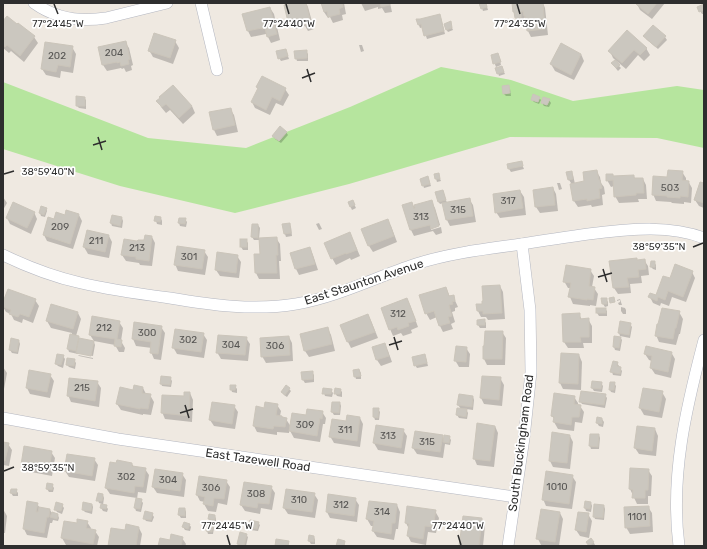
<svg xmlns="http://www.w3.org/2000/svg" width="707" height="549" font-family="Rubik,sans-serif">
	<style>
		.green { fill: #b6e59e }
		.shadow { fill: #0003 }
		.building { fill: #cbc7bf; stroke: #cbc5ba }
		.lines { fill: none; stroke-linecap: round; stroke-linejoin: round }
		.minor-casing { stroke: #b4b7c1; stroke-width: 12 }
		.minor { stroke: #fff; stroke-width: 11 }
		.ticks { fill: none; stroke: #2e2e2e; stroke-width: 1.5 }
		.labels { text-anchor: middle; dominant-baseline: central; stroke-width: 3.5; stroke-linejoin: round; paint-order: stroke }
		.number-label { font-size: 10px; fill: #555452 }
		.street-label { font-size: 12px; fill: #2e2e2e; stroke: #fff }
		.ticks-label { font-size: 10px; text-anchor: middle; fill: #2e2e2e; stroke: #fff; stroke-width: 3.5; stroke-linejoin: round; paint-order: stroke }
	</style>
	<rect width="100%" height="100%" fill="#efe9e1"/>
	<!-- green -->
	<path class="green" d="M441,67L511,80L573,101L677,86L704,90V148L657,138L510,137L349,184L235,213L120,186L3,149V82L148,138L246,148L350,107Z"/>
	<!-- shadow -->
	<g class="shadow">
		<path d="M294,3H306L308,7L314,29L308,31L305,26L295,29V27L293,28L289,22L285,5Z"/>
		<path d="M322,3H344L346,14L342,15L343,20L333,23L330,17L328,18L324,12Z"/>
		<path d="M361,3H390L392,12L385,13L382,8L378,9V7L365,11Z"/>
		<path d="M480,3H486L488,10L483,11Z"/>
		<path d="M513,3H543L545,8L548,35L531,37L528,31L526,17L524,18V24H520L516,18L514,12Z"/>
		<path d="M637,3H665L652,19L640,10L637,4Z"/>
		<path d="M704,5V14H702L698,8Z"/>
		<path d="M270,8L274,14L280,40L271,43L267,35L266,34L251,37L248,31Z"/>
		<path d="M441,18L445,34L427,39L423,27L420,28L417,20Z"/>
		<path d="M3,22L34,37L38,43L24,62L11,51L9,53L3,48Z"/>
		<path d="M450,23L453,30L448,32L446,29Z"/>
		<path d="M645,36L665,37L667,40L658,49L646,39Z"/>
		<path d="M175,41L179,48L173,64L153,57L149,50Z"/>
		<path d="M125,42L129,48L133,65L131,66L132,70L126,72L124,68L122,69L121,68L107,71L103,65L99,48Z"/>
		<path d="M359,45H362L364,51L361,52Z"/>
		<path d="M72,47L76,54L73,73L61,71L60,78L46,75L42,69Z"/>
		<path d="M646,48L650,55L644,61L638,55L626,69L613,58L610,51Z"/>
		<path d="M306,51L308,54V61H297L296,58Z"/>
		<path d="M287,53L289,59L281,61L279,58Z"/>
		<path d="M581,54L584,61L574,80L555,71L551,64Z"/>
		<path d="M492,56L499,57L501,65L496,67Z"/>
		<path d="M614,66H619L621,68L618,71Z"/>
		<path d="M502,68L505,74L499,76L498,73Z"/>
		<path d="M508,86L510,89L511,96H506L504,94Z"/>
		<path d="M257,87L285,89L289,95L283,106L276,103L270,115L255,108L252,102L258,89Z"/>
		<path d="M84,98L86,100V109L79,108L77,106Z"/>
		<path d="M539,98L541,100L539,104L534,102L532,100Z"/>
		<path d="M549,100L551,103L549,107L544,106L542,103Z"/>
		<path d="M158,101L192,106L195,113L183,124L170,110L166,113L161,107Z"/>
		<path d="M230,109L234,115L238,132L217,136L214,130L210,113Z"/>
		<path d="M286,132L288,135L281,143L275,139L274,136Z"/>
		<path d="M521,162L524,169L511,172L509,169Z"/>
		<path d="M596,171L600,177L601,183L604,187L605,194L602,195L603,205L592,207L591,205L578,207L574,201L571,183L569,180L567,173L571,172L573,175L575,184L586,182Z"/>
		<path d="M682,172L686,178V181H688L692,188L691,203L684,202V204L672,203L671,202L656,201L653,194L668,178Z"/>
		<path d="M438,174L441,181L437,182L435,175Z"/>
		<path d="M613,175L614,177L634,176L635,179H643L646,185L647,199H638L639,202L619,203L615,196L614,186L611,187L607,180Z"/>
		<path d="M428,177L431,186L424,188L423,185Z"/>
		<path d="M557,183H560L562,189L559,190Z"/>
		<path d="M704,184V208L699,206L695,200Z"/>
		<path d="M553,188L556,194L558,211L540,213L536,207L534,191Z"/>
		<path d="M443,191L447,203L469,199L473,205L476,222L450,226L447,220L443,203L440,204L438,201Z"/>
		<path d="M520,191L524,197L526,215L500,218L496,212Z"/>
		<path d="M3,197L7,203L3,210Z"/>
		<path d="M431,202L435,208L440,225L431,228V230L441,227L442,233L436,235L433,231L414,236L411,230L412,204L413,206Z"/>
		<path d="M349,203L354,204L356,208L352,210Z"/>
		<path d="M46,208L47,211L45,217L41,216L40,213Z"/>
		<path d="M34,212L37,219L31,234L10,224L7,218Z"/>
		<path d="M79,215L82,221L73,249L47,241L44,235L65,216Z"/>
		<path d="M112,216L122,218L123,221L122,228L112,226L111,223Z"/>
		<path d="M156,217L161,218L162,221V225L157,224L156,221Z"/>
		<path d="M179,219H185L187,222L186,227L180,226L179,223Z"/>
		<path d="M387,220L391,226L397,242L373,252L369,246Z"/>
		<path d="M319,223L322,229L319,230L316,224Z"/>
		<path d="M289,224L291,227L292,236L286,237L285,234L283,225Z"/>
		<path d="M258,225L260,228L259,239L276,238L280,244L281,261H279L280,279H259L256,273L255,255H261L260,240H254L252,237Z"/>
		<path d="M109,236L112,242L109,258L88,254L84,247Z"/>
		<path d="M152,237L155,243L152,266L140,265L139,263L126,261L122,255L138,242H145Z"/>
		<path d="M241,240H246L248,243V250H243L241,247Z"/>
		<path d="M353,240L360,256L351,260L350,258L336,265L332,258Z"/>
		<path d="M310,248L313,255L318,270L299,275L296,269L291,254Z"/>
		<path d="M204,251L208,257L205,275L178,271L175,264Z"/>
		<path d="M237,256L241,262L239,278L220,276L216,270Z"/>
		<path d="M644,260L648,266L649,275L641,276L642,283L630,284L631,293L618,294L614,288L610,262Z"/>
		<path d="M654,262L656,265V270L653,269L651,267Z"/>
		<path d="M590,270L594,276L592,287L594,288L598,294L596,306L590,305V306L573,304L570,297L571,288H568L564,281Z"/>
		<path d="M692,272L695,278L686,302L672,297L669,306L661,303L660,306L653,303L650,297H657L670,280Z"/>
		<path d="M500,286L503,292L505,319L488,320L486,317H481L478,311L477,305H484Z"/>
		<path d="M446,288L450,297L453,296L458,307L455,308V311L452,312L455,322L451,324L453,329L443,332L440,326L437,317L430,320L426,313Z"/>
		<path d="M407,299L410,305L418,327L411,330L412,333L403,336L401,333L393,336L390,329Z"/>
		<path d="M606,299L608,302V306L605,307L603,304Z"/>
		<path d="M620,299L622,305H619L618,303L620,302V300L617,301V300Z"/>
		<path d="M35,300L39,306L33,323L23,319L22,323L14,320L11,314L6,312L3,307V304Z"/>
		<path d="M621,307L625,308L626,310V314H623L621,311Z"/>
		<path d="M597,309H605L607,311V316H599L597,313Z"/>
		<path d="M679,312L683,319L680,334H679L676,345L659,342L656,335Z"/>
		<path d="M78,313L81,319L76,336L78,337L80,339L94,342L95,345L93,356L78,353V354L69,352L68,349L72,333L51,328L47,321Z"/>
		<path d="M579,314L582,320L588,319L592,326V343H583L584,348H568L564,342Z"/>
		<path d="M368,315L371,321L378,338L351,348L348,342L341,325Z"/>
		<path d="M484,320L486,323V328H480L478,325V321Z"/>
		<path d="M119,322L123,328L121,341L125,348L124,352H119L115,345L94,341L90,335Z"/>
		<path d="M621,322L630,324L632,327L630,338L620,336L619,333Z"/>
		<path d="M135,323L161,327L165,333L161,360L154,359L151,352L152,348L136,346L133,339Z"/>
		<path d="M328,329L331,335L335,351L309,357L305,351L302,335Z"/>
		<path d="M502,332L506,338L505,365H487L484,359L485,347Z"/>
		<path d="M203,334L207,340L204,358L177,354L173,347Z"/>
		<path d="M289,337L292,343L293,361L266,363L262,356Z"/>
		<path d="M620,337L622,340L620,351L615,350L614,347Z"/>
		<path d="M246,338L250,344L248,361L221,359L217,352Z"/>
		<path d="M19,341L20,344L18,354L12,353L10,350Z"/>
		<path d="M384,344L388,351L392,362L381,366L377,360L373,348Z"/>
		<path d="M466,348L470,354L469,367H459L455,360Z"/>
		<path d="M671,352L675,359L671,378L655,374L651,368L652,361L649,360L645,354Z"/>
		<path d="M78,355L93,358V359L79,356Z"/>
		<path d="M579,355L582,362L581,390L563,389L560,383Z"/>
		<path d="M63,356L65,359L63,368L58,366L56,364Z"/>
		<path d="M426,358L428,366L417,368L415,365Z"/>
		<path d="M74,360L76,363L75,369L69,367L67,365Z"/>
		<path d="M617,363L619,366L618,368H620L622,371L621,376L613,375L612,372Z"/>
		<path d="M3,367L7,373L4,389H3Z"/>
		<path d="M359,370L361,373V379H356L355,376Z"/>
		<path d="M312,372L314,375V382L305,383L303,380Z"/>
		<path d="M50,375L54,381L50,398L30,394L27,388Z"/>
		<path d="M170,378L172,381L171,387L162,386L161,383Z"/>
		<path d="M500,378L504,385L502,406L484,404L481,398Z"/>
		<path d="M97,382L101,388L99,407L71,402L68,395Z"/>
		<path d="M601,383L603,386L602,392L594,391L592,388Z"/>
		<path d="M614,383L616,386L615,393L611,392L610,390Z"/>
		<path d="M235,386L237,389V393L232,392L231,389Z"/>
		<path d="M143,388L146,394L150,395L154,402L151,415L143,414V415L121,410L117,404Z"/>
		<path d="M289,389L291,391L287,397L284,395L282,392Z"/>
		<path d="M340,389L342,392V397L337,396L335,393Z"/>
		<path d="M331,390L333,393L332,397L325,396L324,393Z"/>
		<path d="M662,392L666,399L662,418L644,415L640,408Z"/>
		<path d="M190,393L193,400L192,422L165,419L162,412Z"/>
		<path d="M605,395L607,398L605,408L582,404L580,401Z"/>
		<path d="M473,397L474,400L473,410L466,409L468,413L467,419L459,418L457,415L458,409H461L458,405Z"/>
		<path d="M574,397L578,403V406H580L584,412L582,423L575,422L574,431L558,429L554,422L555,420L552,416Z"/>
		<path d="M340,403L341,406L340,415H334L332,412Z"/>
		<path d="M277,405L281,411L280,416L286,419L291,427L307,417L322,412L326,418L325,424H323L320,442L294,438L289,429V433L277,432V435L257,432L254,426L265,409Z"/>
		<path d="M234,406L238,412L235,429L214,426L210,420Z"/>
		<path d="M378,409L380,412L379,420H375L374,417Z"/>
		<path d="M360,418L363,424L360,447L334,443L330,436L347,422Z"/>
		<path d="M598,419H602L604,422L603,427L599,426L597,423Z"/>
		<path d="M377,426L403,430L407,436L404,454L378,450L374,443Z"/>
		<path d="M495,426L498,433L494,467L477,465L474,458Z"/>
		<path d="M655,429L658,436L656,456L639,454L635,448Z"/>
		<path d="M599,435L600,438L599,449H591L590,446Z"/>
		<path d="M442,436L444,440L449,437L451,440L450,445L445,444L443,458L417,454L413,448Z"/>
		<path d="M570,436L573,442L570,469L553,467L550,461Z"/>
		<path d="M3,443L8,444L12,450L9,466L3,465Z"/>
		<path d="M51,452L55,458L52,476L26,471L22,465Z"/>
		<path d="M94,459L98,465L95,481L69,477L65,471Z"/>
		<path d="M132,464L134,467L145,469L149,475L146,493L138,492L137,499L141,500L143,503L141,512L136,511L135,508L137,498L110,494L106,488Z"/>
		<path d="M648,470L652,476L651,496H648V504H637L630,489Z"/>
		<path d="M182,474L186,480L184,497L157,493L153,487Z"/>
		<path d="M572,476L576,482L572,509L546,506L543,499Z"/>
		<path d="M226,481L230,487L227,505L218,503L216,512L208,511L204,504L205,502L200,501L197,495Z"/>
		<path d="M52,485L54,488L53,492H49L47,489Z"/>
		<path d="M271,487L275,493L272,510L261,508L260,514L245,511L241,505Z"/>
		<path d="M16,490L18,493V496H13L11,493Z"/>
		<path d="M314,494L318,500L315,518L288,514L284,508Z"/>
		<path d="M103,495L104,498L103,505L106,506L108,509L107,512L103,511L101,508L102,504L99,503L98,500Z"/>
		<path d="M355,499L359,505L357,522L330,518L327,512Z"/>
		<path d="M591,503L592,506L591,512L586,511L585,508Z"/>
		<path d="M37,504L40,508L50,510L52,513L58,515L59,518L58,521L53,520L52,523H50L47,538L27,535L24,529Z"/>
		<path d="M92,504L93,507L92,514L85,512L83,510Z"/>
		<path d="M62,505L64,508L62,514L57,512L55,509Z"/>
		<path d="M397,505L400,512L398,529H396L394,540L377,537L373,531L374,526H371L367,519Z"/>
		<path d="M604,506L605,509L604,520L595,519L594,516Z"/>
		<path d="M408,507L435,511L439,518L436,533L428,532L426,545L411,542L408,536L409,529L406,523Z"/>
		<path d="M648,507L652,513L653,532L630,534L626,527Z"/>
		<path d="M3,509L7,516L5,533H3Z"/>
		<path d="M185,509L186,512V518H181L179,515Z"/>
		<path d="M560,513L563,519L559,546L541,545L538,539Z"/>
		<path d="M152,514L154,517L152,522L146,521L144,518Z"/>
		<path d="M588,514L592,521L589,538L580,536L576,530Z"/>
		<path d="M215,516L216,519V523L210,522L209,519Z"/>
		<path d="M482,519L485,526L483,546H460Z"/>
		<path d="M65,522L77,524L87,522L91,528L90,530L95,531L99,537L97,546H75L66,545L62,538Z"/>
		<path d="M258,523L260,525L258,531L251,530L249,527Z"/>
		<path d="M189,524L191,527L190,531L185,530L183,527Z"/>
		<path d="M213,525L214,528L213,534H208L207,531Z"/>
		<path d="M139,528L142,534L140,546H109L126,532Z"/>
		<path d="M246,535L248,537L246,546H239L238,544Z"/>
		<path d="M314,537L315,540V544H311L309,541Z"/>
		<path d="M182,538L186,544L185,546H159L171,541Z"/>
		<path d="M591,540L594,543L595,545V546H590L588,543Z"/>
	</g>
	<!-- building -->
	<g class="building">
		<path d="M290,3H306L311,23L303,25L302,20L291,23L290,21L288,22L284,5Z"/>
		<path d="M321,3H342L343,7L339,9L340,14L328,17L327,11L324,12Z"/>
		<path d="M380,3H389L390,5L381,7Z"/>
		<path d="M479,3H486L487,7L481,9Z"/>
		<path d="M512,3H543L545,29L527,31L525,16H524L523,11L521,12V18H515L514,12H513Z"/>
		<path d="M636,3H657L648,14L636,4Z"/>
		<path d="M704,4V10L699,12L697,7Z"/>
		<path d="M270,7L277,34L267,37L265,28L262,29V28L247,31L242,14Z"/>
		<path d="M440,14L444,31L424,36L421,24L418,25L416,19H420Z"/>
		<path d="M7,16L17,24L18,23L35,36L20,56L7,45L5,47L3,45V21Z"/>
		<path d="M451,21L452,28L446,30L444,24Z"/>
		<path d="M653,25L666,36L656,47L643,36Z"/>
		<path d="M627,30L647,48L640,55L634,50L622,63L608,51Z"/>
		<path d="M154,33L176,40L170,58L148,51Z"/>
		<path d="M126,41L130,59L128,60L129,64L121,66L120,62L117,63V62L102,65L98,47Z"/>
		<path d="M45,42L73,46L70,67L58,65L56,72L41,69Z"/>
		<path d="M561,43L581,54L571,75L550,64Z"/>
		<path d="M286,49L288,56L278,59L276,51Z"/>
		<path d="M307,50V58L295,59L294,51Z"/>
		<path d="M498,53L501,62L493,64L491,55Z"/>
		<path d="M615,60L620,65L616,68L611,63Z"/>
		<path d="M502,66L504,72L497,74L495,68Z"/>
		<path d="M262,76L286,88L280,101L272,97L266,110L251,102L258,88L256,87Z"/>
		<path d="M173,85L192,106L179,118L166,104L162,107L156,101L160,98L159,97Z"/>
		<path d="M509,85L510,93L503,94L502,86Z"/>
		<path d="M533,94L540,97L538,102L531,100Z"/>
		<path d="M76,96L85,97V106H76Z"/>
		<path d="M543,97L550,99L547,105L541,103Z"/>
		<path d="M231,108L235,125L213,130L209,112Z"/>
		<path d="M280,126L287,132L279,141L272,136Z"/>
		<path d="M522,161L523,166L508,169L507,164Z"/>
		<path d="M597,170L599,180H600L602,188L599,189L600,198L587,201V199L573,201L570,184L584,181L583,172Z"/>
		<path d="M668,170L683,171L682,180L689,181L688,197L680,196V198L667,197V196L652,195L653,176L667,177Z"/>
		<path d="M572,171L573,179L568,180L566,172Z"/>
		<path d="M439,173L440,179H435L434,174Z"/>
		<path d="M606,174H613V176L634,175V178H643L644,193H636V195L614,197L613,180L606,181Z"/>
		<path d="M428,176L430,184L422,186L420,179Z"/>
		<path d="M700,182L704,183V203L694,200Z"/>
		<path d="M553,187L555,205L535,207L533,190Z"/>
		<path d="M443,190L446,200L438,202L435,192Z"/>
		<path d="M520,190L523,208L495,213L493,194Z"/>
		<path d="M470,198L473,216L446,220L442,203Z"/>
		<path d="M353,200L355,205L350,207L348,202Z"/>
		<path d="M432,200L439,226L431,229L430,225L410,230L402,205L412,202L414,209L415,208L414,205Z"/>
		<path d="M13,202L35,212L27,228L6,218Z"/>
		<path d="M41,206L47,208L44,215L39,213Z"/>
		<path d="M66,210L79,214L70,244L43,235L48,217L54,219L56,212L65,215Z"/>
		<path d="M112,215L122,217L120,226L110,223Z"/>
		<path d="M155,216L161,217L160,222L154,221Z"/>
		<path d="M179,218H186L185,224L178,223Z"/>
		<path d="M388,219L394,236L368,246L361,229Z"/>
		<path d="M290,223L291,233L284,234L282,224Z"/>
		<path d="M252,224H258V238L251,237Z"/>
		<path d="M87,230L109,235L105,252L83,247Z"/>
		<path d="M350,232L357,250L346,254V253L331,259L324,243Z"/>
		<path d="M145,235L152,236L149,261L136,259V257L121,255L124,239L137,241L138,240H144Z"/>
		<path d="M277,237L278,255H276L277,273H255L254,254H260L259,238Z"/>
		<rect x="240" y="239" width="7" height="8"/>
		<path d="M177,246L205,250L202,269L174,265Z"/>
		<path d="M310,247L315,264L295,269L290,253Z"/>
		<path d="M217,252L238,255L236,273L215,270Z"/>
		<path d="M637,258V260L645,259L646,269L638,270L639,277L627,278L629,287L613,288L609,261Z"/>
		<path d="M651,261H655V267H650Z"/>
		<path d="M675,264L693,271L683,297L668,291L665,300L658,297L657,301L648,297L650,293L656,295L663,276L670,278Z"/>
		<path d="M566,265L591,269L589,286L595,287L593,300L587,299V300L568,297L571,283L563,282Z"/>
		<path d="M500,285L502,313L483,314V311H477L476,304H482V301H483L482,286Z"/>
		<path d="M446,287L449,296L454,295L455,301L452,302L453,304L449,305L452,316L448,317L450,323L439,326L434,311L425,314L419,295Z"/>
		<path d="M8,289L36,299L29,317L20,314L18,317L9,314L11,310L3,307V302Z"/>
		<path d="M614,297L615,302L610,303L609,298Z"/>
		<path d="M407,298L416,321L408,323L409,326L398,330L397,327L389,330L381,308Z"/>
		<path d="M601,298H607V304H602Z"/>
		<path d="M51,304L78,312L73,329L46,321Z"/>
		<rect x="596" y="308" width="10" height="5"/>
		<path d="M662,308L680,311L676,328H675L673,339L655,336L657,324H658Z"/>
		<path d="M580,313V319L589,318V337H580L581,342H563L562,314Z"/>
		<path d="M368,314L375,332L347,342L340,325Z"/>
		<path d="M92,316L120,321L117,339L122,340L121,347L114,346L115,339L89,335Z"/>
		<path d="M485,319V325H477V320Z"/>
		<path d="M620,321L631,323L629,335L618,333Z"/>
		<path d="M134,322L162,326L158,354L150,353L151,342L132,339Z"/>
		<path d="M328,327L332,344L304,351L300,334Z"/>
		<path d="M175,329L204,333L201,352L172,348Z"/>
		<path d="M485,331H503L502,359H483V346H484Z"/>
		<path d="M70,334L79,336L76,351L67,349Z"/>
		<path d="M218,335L247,337L245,355L216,353Z"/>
		<path d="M289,336L290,355L261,357L260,338Z"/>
		<path d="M614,336L621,337L619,348L613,347Z"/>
		<path d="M11,338L19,340L17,352L9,350Z"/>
		<path d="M79,338L94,341L91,356L76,353Z"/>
		<path d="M385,343L389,356L376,360L372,347Z"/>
		<path d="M456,346L467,347L466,362L454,361Z"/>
		<path d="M646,346L672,352L668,372L650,368L652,356L644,354Z"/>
		<path d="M561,353L579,354L578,384L559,383Z"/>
		<path d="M57,354L64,355L61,365L55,364Z"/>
		<path d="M425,354L427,363L414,366L412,357Z"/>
		<path d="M67,358L75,359L74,366L66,365Z"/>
		<path d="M613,361L618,362L617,366L621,367L620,374L610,372Z"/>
		<path d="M359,369L361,376L354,377L353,370Z"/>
		<path d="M29,370L51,374L47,392L26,388Z"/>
		<path d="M313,371V379L302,380L301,372Z"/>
		<path d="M161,376L171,377L170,385L160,384Z"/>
		<path d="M482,376L501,377L499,400L480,398Z"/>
		<path d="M69,378L98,381L95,401L67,396Z"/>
		<path d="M592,381L602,382L601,389L591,388Z"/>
		<path d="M610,382H615L614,390H609Z"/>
		<path d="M134,385L143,387L142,393L151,394L148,409L140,408V409L116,404L120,387L133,390Z"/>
		<path d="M230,385H236L235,390H230Z"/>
		<path d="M286,385L290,388L285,395L281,392Z"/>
		<path d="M323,388L332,389L331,394H322Z"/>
		<path d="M335,388L341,389L340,394H334Z"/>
		<path d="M643,388L663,391L659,412L639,408Z"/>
		<path d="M581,391L606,394L604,405L579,402Z"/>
		<path d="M184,392H190L189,416L161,413L162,395L184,396Z"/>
		<path d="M554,393L575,396L574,404L581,405L579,417H572L571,425L553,422L554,417L551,416Z"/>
		<path d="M459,394L473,396L472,407L457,405Z"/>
		<path d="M212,402L235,405L232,424L209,420Z"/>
		<path d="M265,402L278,404L276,415L282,416V417L287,418L285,427L274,426L273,429L253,426L256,406L264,408Z"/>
		<path d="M332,402H340L339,413L331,412Z"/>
		<path d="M373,408H379L378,418L373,417Z"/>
		<path d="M457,408L467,409L466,417L456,415Z"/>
		<path d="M307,409L323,411L322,419L320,418L317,436L289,431L292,413L306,415Z"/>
		<path d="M347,415L360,417L357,441L329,437L332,419L346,421Z"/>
		<path d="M597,417L602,418V424L596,423Z"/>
		<path d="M477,423L495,426L490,461L473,459Z"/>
		<path d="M376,425L404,429L401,448L373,443Z"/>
		<path d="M637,426L655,428L652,451L634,448Z"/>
		<path d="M415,431L443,435L440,452L412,448Z"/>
		<path d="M552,432L570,435L567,463L549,461Z"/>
		<path d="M590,434H599L598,447L589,446Z"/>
		<path d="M444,435L450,436L449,443L443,442Z"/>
		<path d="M3,442L9,443L5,461L3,460Z"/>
		<path d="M24,446L52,451L49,470L21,465Z"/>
		<path d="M67,454L95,458L92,476L64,471Z"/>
		<path d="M117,460L132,463V466L146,468L143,487L135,486L134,493L105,488L110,462L116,463Z"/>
		<path d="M630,468L649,469L648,490H645V498H632L633,490L629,489Z"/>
		<path d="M155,469L183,473L180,491L152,487Z"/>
		<path d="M546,471L573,475L569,504L542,500Z"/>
		<path d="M199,476L227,480L224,499L214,498L213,506L203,504L205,497L196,495Z"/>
		<path d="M244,482L272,486L269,504L258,503L257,508L240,505Z"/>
		<path d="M47,483L53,484L52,490L46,489Z"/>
		<path d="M11,489H17L16,494L10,493Z"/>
		<path d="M286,489L315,493L312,512L283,508Z"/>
		<path d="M98,493L103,494L102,501H96Z"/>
		<path d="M328,494L356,498L354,516L326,512Z"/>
		<path d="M136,498L142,499L140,509L134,508Z"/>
		<path d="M27,501L38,503L36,512H38L39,507L50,509L49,517H47L44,533L23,529Z"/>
		<path d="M369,501L397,504L395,523H392L391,534L372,531L374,521L366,519Z"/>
		<path d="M585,501L591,502L590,509L584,508Z"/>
		<path d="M56,502L63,504L61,511L54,510Z"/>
		<path d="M83,502L92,504L91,511L82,510Z"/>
		<path d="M101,504L107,505L106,509L100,508Z"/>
		<path d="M594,504L604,505L603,518L593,517Z"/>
		<path d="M407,506L436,510L433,527L425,526L423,539L407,536L409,524L405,523Z"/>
		<path d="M649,506L650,526L625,528L624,507Z"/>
		<path d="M179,508H185V516L178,515Z"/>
		<path d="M541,509L560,512L555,542L536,539Z"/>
		<path d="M145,511L153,513L151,520L143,519Z"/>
		<path d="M52,512L58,514L57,519L50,517Z"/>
		<path d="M578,512L589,513L586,532L575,530Z"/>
		<path d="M209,514L215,515V520L208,519Z"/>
		<path d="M463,516L482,518L479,546H459Z"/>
		<path d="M77,519L88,521L86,528L96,530L93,544L61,538L64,521L77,523Z"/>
		<path d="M250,520L259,522L257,529L248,527Z"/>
		<path d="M184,522L190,524L188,529L182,527Z"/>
		<path d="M207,523L213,524L212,532L206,531Z"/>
		<path d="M126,524L139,527L136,546H108L111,528L125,530Z"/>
		<path d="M240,532L247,534L244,546L237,544Z"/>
		<path d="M171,534L183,537L181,546H158L160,538L170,540Z"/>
		<path d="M309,535L314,536V542L308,541Z"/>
		<path d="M591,538L594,542L589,546L586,542Z"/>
		<path d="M276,539L289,541L288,546H275Z"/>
		<path d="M338,539L345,541L344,546H336Z"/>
	</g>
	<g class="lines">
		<defs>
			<g id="minor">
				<path d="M34,3C55,18 81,22 106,18L167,3"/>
				<path d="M201,3L217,70"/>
				<path d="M3,255C28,267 54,277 81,283C110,290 140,294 170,298C211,305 254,311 296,304C337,297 376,277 416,264C450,253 486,249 522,244C547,240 572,236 597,233C632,229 670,225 704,238"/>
				<path d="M3,418L118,439L515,497"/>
				<path d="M508,546L524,438L531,372L530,310L522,244"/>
				<path d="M679,546C670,476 686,408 704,340"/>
			</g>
		</defs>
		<!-- minor casing -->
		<use href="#minor" class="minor-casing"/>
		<!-- minor -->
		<use href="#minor" class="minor"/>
	</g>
	<!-- ticks -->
	<path class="ticks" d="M54,4L58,14M286,4L289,14M517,4L520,14M307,69L311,82M302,78L315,73M98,137L102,150M93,145L106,141M4,174L14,171M693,247L703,243M603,269L607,282M598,277L612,273M394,337L398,350M389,345L402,341M185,405L189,418M180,413L193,409M4,471L14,467M227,535L230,545M458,535L461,545"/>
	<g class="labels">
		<!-- number labels -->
		<g class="number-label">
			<text x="114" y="53">204</text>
			<text x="57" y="56">202</text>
			<text x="670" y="188">503</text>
			<text x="508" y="201">317</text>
			<text x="458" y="210">315</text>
			<text x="421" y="217">313</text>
			<text x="60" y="227">209</text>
			<text x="96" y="241">211</text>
			<text x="137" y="248">213</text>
			<text x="189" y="257">301</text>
			<text x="398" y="314">312</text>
			<text x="104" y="328">212</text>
			<text x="147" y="333">300</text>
			<text x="188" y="340">302</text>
			<text x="231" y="345">304</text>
			<text x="275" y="346">306</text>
			<text x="82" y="388">215</text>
			<text x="305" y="425">309</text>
			<text x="345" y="430">311</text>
			<text x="388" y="436">313</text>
			<text x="427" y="442">315</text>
			<text x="126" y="477">302</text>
			<text x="168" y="480">304</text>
			<text x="557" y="487">1010</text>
			<text x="211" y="488">306</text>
			<text x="256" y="494">308</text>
			<text x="299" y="500">310</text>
			<text x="341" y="505">312</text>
			<text x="382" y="512">314</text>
			<text x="637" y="517">1101</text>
		</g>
		<!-- street labels -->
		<g class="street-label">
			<text transform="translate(364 282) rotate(-18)">East Staunton Avenue</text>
			<text transform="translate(521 443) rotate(-83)">South Buckingham Road</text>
			<text transform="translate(258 460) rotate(8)">East Tazewell Road</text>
		</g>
	</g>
	<g class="ticks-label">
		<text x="58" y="27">77°24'45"W</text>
		<text x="289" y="27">77°24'40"W</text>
		<text x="520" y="27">77°24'35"W</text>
		<text x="48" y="175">38°59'40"N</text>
		<text x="659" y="250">38°59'35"N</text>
		<text x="48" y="471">38°59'35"N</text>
		<text x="227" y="529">77°24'45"W</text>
		<text x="458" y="529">77°24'40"W</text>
	</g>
	<!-- border -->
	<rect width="707" height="549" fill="none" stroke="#2e2e2e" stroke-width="8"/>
</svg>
